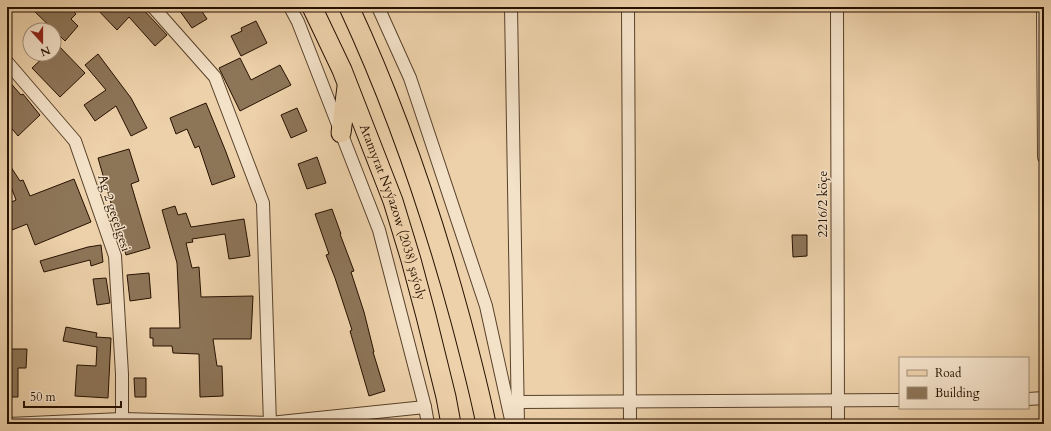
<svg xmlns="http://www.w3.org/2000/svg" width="1051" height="431" font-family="Cardo,serif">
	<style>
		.building { fill: #8d7558; stroke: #261100 }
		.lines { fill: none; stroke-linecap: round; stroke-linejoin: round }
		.street-casing { stroke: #58412a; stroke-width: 14 }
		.primary-casing { stroke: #261100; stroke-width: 21 }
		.street { stroke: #f3e1c8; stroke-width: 12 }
		.primary { stroke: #edd1aa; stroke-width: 19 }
		.labels { text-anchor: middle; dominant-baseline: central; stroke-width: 3; stroke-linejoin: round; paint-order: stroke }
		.street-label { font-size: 13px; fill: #261100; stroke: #f3e1c8 }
	</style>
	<rect width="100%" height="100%" fill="#edd1aa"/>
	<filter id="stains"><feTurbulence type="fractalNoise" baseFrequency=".005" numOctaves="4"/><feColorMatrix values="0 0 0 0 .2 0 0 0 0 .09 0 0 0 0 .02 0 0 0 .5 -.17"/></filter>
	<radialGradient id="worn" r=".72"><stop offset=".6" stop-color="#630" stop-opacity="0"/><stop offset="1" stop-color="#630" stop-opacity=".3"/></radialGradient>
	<!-- building -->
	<g class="building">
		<path d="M30,7H69L76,14L71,19L78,26L65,41Z"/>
		<path d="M95,7H141L167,35L155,46L129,17L117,30Z"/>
		<path d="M177,7H199L207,19L192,28Z"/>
		<path d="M256,21L267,43L241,56L231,36L242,31L241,28Z"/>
		<path d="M54,41L85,73L60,97L32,68L47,54H54Z"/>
		<path d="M98,54L131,98L147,128L131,136L116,106L95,121L84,105L106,90L85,65Z"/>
		<path d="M240,58L251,80L280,65L291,85L240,111L219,68Z"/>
		<path d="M7,79L21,95L23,94L40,115L18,136L7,123Z"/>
		<path d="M206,103L226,152L235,177L212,185L199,146L195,148L187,129L176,134L170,118Z"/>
		<path d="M297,108L307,131L291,138L281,115Z"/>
		<path d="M129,149L139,181L131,184L150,248L126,255L98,158Z"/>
		<path d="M317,157L326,183L307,189L298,164Z"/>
		<path d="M7,161L20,181L23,180L30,196L74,179L91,222L35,245L27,224L12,230L7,218V204L16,200L12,189L7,182Z"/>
		<path d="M175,206L178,215L186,213L191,227L244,219L250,256L229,259L225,234L192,239L193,242L186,243L192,268L199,267L201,297L253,296L251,339H213L217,366H222L223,396L200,397L199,354L173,353L172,346H153V338H150V328H180L177,263L162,210Z"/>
		<path d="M332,209L341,234H340L354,271L351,272L364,312L374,352H373L385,391L369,396L350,331L352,330L335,278L326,255L329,254L315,214Z"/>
		<path d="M792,235H807V256L793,257Z"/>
		<path d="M101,245L103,262L91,266L90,260L44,272L40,261L88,247Z"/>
		<path d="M149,273L151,298L130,301L127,275Z"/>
		<path d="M106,278L110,303L97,305L93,279Z"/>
		<path d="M66,327L97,333L96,337L111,338L108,398L75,396L77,365L96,366L97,347L63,341Z"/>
		<path d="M7,349H27L26,368H18V397H7Z"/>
		<path d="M134,378H146V397H135Z"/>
	</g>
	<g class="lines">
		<defs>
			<g id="street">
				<path d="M153,7L215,77L263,203L270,424"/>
				<path d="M290,7L298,22L379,230L425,407L428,424"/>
				<path d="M378,7L410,78L486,306L512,424"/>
				<path d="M511,7L518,424"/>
				<path d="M628,7L630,424"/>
				<path d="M837,7L838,424"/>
				<path d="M1043,7L1044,157"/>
				<path d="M7,62L75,141L115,256L122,374V424"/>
				<path d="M1028,399L1044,398"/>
				<path d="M517,408L518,402L900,400"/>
				<path d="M8,424L122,419L270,423L425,407"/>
			</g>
			<g id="primary">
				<path id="s1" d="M312,7L342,70L393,201L411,260L426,316L446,397L451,424"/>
				<path d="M349,7C396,108 432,214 461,321C470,355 479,389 486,424"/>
				<path d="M341,133L347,87"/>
			</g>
		</defs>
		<!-- street casing -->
		<use href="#street" class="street-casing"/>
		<!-- primary casing -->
		<use href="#primary" class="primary-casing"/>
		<!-- street -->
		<use href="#street" class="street"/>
		<!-- primary -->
		<use href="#primary" class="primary"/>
	</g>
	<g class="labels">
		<!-- street labels -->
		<g class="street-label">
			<text transform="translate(823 204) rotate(-90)">2216/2 köçe</text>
			<text stroke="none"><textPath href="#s1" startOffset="221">Atamyrat Nyýazow (2038) şaýoly</textPath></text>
			<text transform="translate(114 213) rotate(72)">Ag 2 geçelgesi</text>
		</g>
	</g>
	<!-- margin -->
	<rect width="1051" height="431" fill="none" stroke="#edd1aa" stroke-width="24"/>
	<rect x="8" y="8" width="1035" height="415" fill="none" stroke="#261100" stroke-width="2"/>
	<rect x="12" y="12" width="1027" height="407" fill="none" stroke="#261100"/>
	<!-- legend -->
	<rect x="899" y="357" width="130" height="52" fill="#f3e1c8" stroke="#a18e78"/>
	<rect x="907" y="370" width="20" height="6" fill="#edd1aa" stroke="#a18e78"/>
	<text x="935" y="377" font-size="12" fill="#261100">Road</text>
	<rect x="907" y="387" width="20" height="12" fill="#8d7558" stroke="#a18e78"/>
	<text x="935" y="397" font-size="12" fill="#261100">Building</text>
	<!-- north arrow -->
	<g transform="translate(42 42) rotate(159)"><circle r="19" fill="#f3e1c8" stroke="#a18e78"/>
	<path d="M0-3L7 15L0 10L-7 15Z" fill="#8f2418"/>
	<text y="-6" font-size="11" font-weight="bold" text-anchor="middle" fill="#261100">N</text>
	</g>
	<!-- scale -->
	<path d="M24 401v6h97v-6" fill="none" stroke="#261100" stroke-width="2"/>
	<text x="30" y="401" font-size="12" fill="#261100" stroke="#f3e1c8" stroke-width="3" paint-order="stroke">50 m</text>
	<rect width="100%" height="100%" filter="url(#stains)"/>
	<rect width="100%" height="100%" fill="url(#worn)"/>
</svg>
